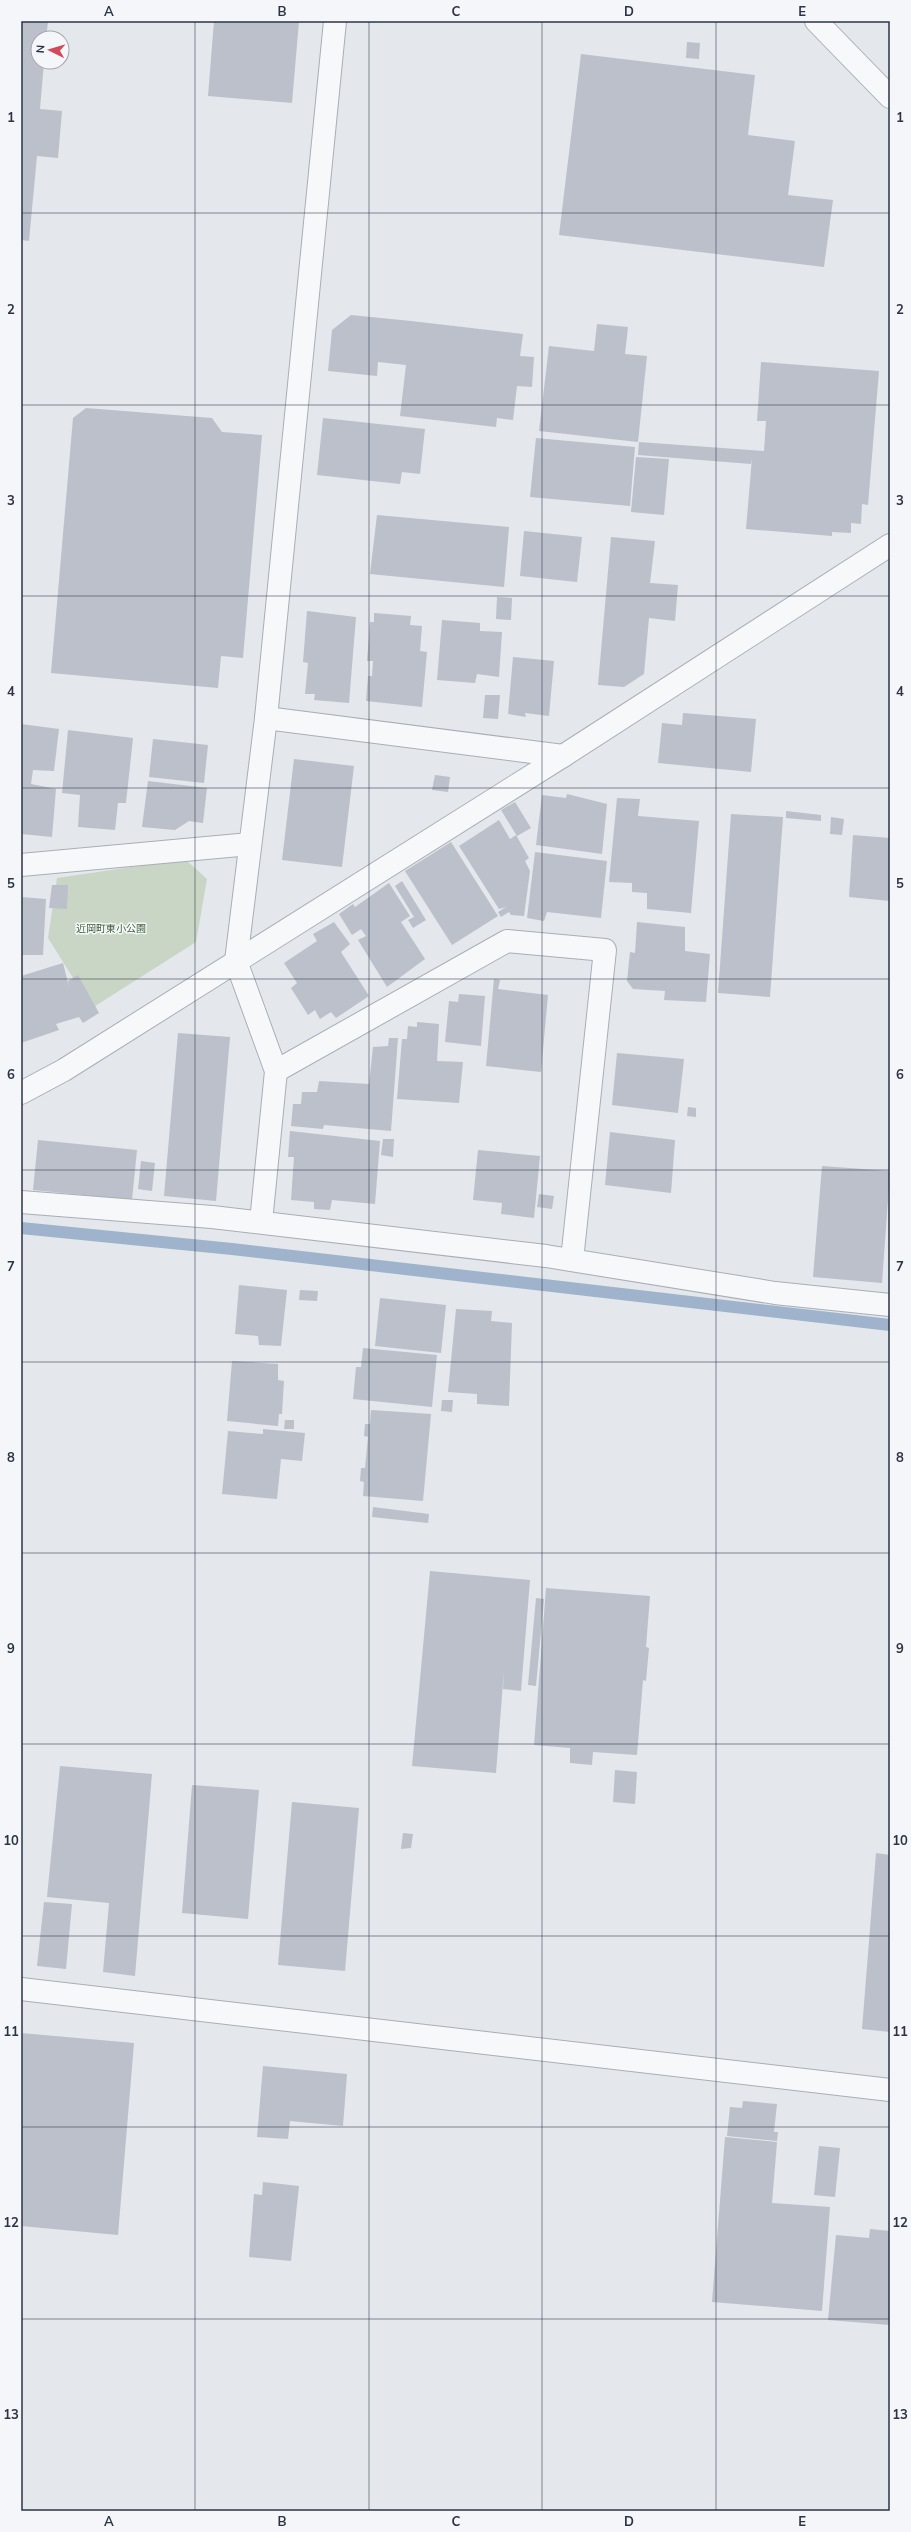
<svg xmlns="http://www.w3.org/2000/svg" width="911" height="2532" font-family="Mulish,'Noto Sans JP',sans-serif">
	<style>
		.green { fill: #c9d6c5 }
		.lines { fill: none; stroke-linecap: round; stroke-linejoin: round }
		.stream { stroke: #9fb4cc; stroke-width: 12 }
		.building { fill: #bbc0ca }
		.minor-casing { stroke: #a9aeb7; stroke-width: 24 }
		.minor { stroke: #f7f8fa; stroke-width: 22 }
		.grid { fill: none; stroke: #2b3445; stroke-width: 1; stroke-opacity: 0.55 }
		.labels { text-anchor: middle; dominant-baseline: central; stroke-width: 3; stroke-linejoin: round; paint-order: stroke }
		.park-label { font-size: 10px; fill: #3f6138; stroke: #f4f6f9 }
		.neatline { fill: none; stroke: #2b3445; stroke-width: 1.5 }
		.grid-label { font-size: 13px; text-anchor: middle; font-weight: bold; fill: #2b3445 }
	</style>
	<rect width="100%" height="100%" fill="#e4e7ec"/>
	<!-- green -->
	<path class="green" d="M185,859L207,879L196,942L92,1008L48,938L57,878Z"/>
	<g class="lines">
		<!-- stream -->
		<path class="stream" d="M21,1228L232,1249L890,1325"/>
	</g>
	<!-- building -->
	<g class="building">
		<path d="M21,21L48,22L46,38H38V62H44L40,109L62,111L58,158L37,156L29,241L21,240Z"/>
		<path d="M214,21H299L292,103L208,96Z"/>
		<path d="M687,42L700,43L699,59L686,58Z"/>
		<path d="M581,54L755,75L748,135L795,141L788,195L833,200L824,267L559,235Z"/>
		<path d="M351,315L411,321L409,332L411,321L523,334L520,356L534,357L532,387L517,386L513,420L497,418L496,427L400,416L406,365L378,362L377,376L328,371L332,330Z"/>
		<path d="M597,324L628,327L625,354L647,356L638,442L539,431L549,346L594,351Z"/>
		<path d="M761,362L879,371L868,505L862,504L861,524L851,523V533L832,532V536L746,529L752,458L751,464L638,455L639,442L764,451L766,421H757Z"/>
		<path d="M86,408L212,418L222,432L262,435L243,658L221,656L218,688L51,673L73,418Z"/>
		<path d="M323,418L425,429L420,474L402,472L400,484L317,475Z"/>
		<path d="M536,438L635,447L630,506L530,497Z"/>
		<path d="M636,457L669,459L664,515L631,512Z"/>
		<path d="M377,515L509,527L504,587L370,574Z"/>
		<path d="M524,531L582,537L577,582L520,576Z"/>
		<path d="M611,537L655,541L650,583L678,585L675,621L649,618L644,674L624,687L598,685Z"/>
		<path d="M497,597L512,598L511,620L496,619Z"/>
		<path d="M307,611L356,617L349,703L314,700L315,694H305L308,663L303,662Z"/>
		<path d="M374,613L411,616L410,625L422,626L420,651L427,652L422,707L366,701L368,676H372L373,661H367L370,622H374Z"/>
		<path d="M442,620L480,623V631L502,632L499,677L477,674L475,683L437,680Z"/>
		<path d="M513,657L554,661L549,716L525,713L526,717L508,714Z"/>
		<path d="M485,695H500L498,719L483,718Z"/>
		<path d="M683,713L756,719L751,772L658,763L662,723L682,725Z"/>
		<path d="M21,724L59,729L54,771L33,770L31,784L56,789L52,837L21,834Z"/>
		<path d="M68,730L133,738L126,803H118L115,830L78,827L80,795L62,793Z"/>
		<path d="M153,739L208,745L204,783L149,777Z"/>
		<path d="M294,759L354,766L342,867L282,860Z"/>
		<path d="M435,775L450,777L448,792L432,790Z"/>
		<path d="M148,781L207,788L203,823L189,821L175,830L142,827Z"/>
		<path d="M567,794L607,804L602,854L536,845L542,795L566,798Z"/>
		<path d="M617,798L640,799L638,816L699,821L691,913L647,909V893L632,892V883L609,882Z"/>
		<path d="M515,802L531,828L517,836L501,810Z"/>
		<path d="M786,811L821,815V821L786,818Z"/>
		<path d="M731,814L783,817L770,997L718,993Z"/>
		<path d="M831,817L844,819L842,835L830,834Z"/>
		<path d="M499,820L510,839L516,835L529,858L525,861L530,871L524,916L511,915L509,912L501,917L498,912L506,907L499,909L459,846Z"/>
		<path d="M853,835L890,838V901L849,897Z"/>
		<path d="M451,842L498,916L452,945L405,871Z"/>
		<path d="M535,852L607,861L601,918L547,912L544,921L527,918Z"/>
		<path d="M402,881L426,920L413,928L408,920L414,917L395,886Z"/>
		<path d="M389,883L410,916L401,922L425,959L387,987L358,940L366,936L361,929L352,935L339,914L353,904L355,907Z"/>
		<path d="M52,885H68L67,909L49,908Z"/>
		<path d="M21,897L46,899L43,955H21Z"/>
		<path d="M334,922L350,944L341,952L369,996L336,1018L331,1012L320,1019L315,1010L308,1015L291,988L297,983L284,963L317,941L313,934Z"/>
		<path d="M637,922L685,927V951L710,954L706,1002L664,1000L665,991L633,989L627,981L630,952L635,953Z"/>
		<path d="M63,963L69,987L68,981L78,975L99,1013L83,1023L79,1017L56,1024L59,1030L21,1043V976Z"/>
		<path d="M494,979L500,980L498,989L548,995L541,1072L486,1066Z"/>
		<path d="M459,994L485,996L481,1046L445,1042L449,1001L458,1002Z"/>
		<path d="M417,1022L439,1024L437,1061L463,1062L459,1103L397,1099L402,1039H407L408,1026L417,1027Z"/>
		<path d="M178,1033L230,1037L216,1201L164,1196Z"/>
		<path d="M389,1038H398L391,1131L324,1125L323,1129L291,1126L293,1104H301L302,1092H317L319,1081L369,1084L373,1047L388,1046Z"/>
		<path d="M617,1053L684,1059L678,1113L612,1105Z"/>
		<path d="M688,1107L696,1108V1117L687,1116Z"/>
		<path d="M290,1131L380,1141L375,1204L332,1200L330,1210L314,1209V1202L291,1200L294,1157H288Z"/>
		<path d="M610,1132L675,1140L671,1193L605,1185Z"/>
		<path d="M383,1139H394L393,1157L381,1155Z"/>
		<path d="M38,1140L137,1150L132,1200L33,1190Z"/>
		<path d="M478,1150L540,1156L534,1218L501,1214L502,1203L473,1200Z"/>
		<path d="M141,1161L155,1163L152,1191L138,1189Z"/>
		<path d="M822,1166L890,1171L882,1283L813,1277Z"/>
		<path d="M539,1194L554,1196L552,1209L537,1207Z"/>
		<path d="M239,1285L287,1290L281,1346L259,1345L258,1336L235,1334Z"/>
		<path d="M300,1290L318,1291L317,1301L299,1300Z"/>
		<path d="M380,1298L446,1305L441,1353L375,1346Z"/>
		<path d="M456,1309L492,1311L491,1321L512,1323L509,1406L477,1404V1394L448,1392Z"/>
		<path d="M363,1348L437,1355L432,1407L353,1399L356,1367H361Z"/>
		<path d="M232,1361L278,1364V1380L284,1381L282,1414H279L278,1426L227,1421Z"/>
		<path d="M442,1400H453L452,1412L441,1411Z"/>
		<path d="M371,1410L431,1414L423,1501L363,1496L364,1482L360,1481L361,1468H365L368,1437L364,1436L365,1424H370Z"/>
		<path d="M285,1420H294V1429H284Z"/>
		<path d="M263,1429L305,1433L302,1461L281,1459L277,1499L222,1494L228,1431L263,1434Z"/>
		<path d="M373,1507L429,1514L428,1523L372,1517Z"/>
		<path d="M430,1571L530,1580L521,1691L503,1689L504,1670L496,1773L412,1766Z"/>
		<path d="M546,1588L650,1596L646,1647L649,1648L646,1681L643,1680L637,1755L593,1752L592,1765L570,1763V1748L534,1745Z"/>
		<path d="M536,1598L544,1599L536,1686L528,1685Z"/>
		<path d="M60,1766L152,1774L135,1976L103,1972L109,1903L47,1897Z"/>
		<path d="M615,1770L637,1772L635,1804L613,1802Z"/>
		<path d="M192,1785L259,1790L248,1919L182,1913Z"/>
		<path d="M292,1802L359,1808L345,1971L278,1965Z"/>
		<path d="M403,1833L413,1834L411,1848L401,1849Z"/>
		<path d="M876,1853L890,1855V2032L862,2029Z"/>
		<path d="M44,1902L72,1904L66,1969L37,1966Z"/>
		<path d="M21,2033L134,2043L118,2235L21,2226Z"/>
		<path d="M263,2066L347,2074L343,2126L290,2121L288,2139L257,2137Z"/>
		<path d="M743,2101L777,2104L774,2132H778L777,2141L727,2136L730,2107L742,2108Z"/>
		<path d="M725,2137L777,2142L772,2203L830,2207L822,2311L712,2302Z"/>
		<path d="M819,2146L840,2148L835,2197L814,2195Z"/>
		<path d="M263,2182L299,2186L291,2261L249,2257L254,2194L262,2195Z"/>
		<path d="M870,2229L890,2231V2325L828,2320L836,2235L869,2238Z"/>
	</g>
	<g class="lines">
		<defs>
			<g id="minor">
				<path d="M335,21L266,718L563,756"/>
				<path d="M816,21L890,97"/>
				<path d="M21,865L250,844"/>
				<path d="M276,1071L507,941L605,950L572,1260"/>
				<path d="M21,1093L64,1070L563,756L890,545"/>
				<path d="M21,1202L212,1217L546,1256L775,1293L890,1305"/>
				<path d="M261,1222L276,1071L236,961L266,718"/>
				<path d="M21,1989L890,2090"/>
			</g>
		</defs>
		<!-- minor casing -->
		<use href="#minor" class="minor-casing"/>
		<!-- minor -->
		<use href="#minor" class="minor"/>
	</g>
	<!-- grid -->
	<path class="grid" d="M195,21V2511M369,21V2511M542,21V2511M716,21V2511M21,213H890M21,405H890M21,596H890M21,788H890M21,979H890M21,1170H890M21,1362H890M21,1553H890M21,1744H890M21,1936H890M21,2127H890M21,2319H890"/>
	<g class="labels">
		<!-- park labels -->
		<g class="park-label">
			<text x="111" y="928">近岡町東小公園</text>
		</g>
	</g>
	<!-- border -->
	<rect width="911" height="2532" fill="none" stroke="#f4f6f9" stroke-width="44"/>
	<!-- north arrow -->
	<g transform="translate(50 50) rotate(275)"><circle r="19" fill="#f4f6f9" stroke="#a4a8b1"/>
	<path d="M0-3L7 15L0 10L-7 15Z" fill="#d1495b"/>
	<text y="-6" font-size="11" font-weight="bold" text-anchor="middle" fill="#2b3445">N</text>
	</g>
	<rect x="22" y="22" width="867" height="2488" class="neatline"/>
	<g class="grid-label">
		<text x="109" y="16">A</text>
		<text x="282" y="16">B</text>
		<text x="456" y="16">C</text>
		<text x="629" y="16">D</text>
		<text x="802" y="16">E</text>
		<text x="11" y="122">1</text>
		<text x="900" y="122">1</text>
		<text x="11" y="314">2</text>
		<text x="900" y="314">2</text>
		<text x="11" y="505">3</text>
		<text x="900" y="505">3</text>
		<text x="11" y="696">4</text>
		<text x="900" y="696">4</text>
		<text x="11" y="888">5</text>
		<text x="900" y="888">5</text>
		<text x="11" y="1079">6</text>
		<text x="900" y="1079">6</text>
		<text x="11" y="1271">7</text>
		<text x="900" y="1271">7</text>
		<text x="11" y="1462">8</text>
		<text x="900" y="1462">8</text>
		<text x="11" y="1653">9</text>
		<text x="900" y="1653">9</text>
		<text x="11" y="1845">10</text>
		<text x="900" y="1845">10</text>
		<text x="11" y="2036">11</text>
		<text x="900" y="2036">11</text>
		<text x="11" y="2227">12</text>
		<text x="900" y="2227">12</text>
		<text x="11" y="2419">13</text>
		<text x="900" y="2419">13</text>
		<text x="109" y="2526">A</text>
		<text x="282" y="2526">B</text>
		<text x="456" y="2526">C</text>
		<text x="629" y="2526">D</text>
		<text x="802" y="2526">E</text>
	</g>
</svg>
